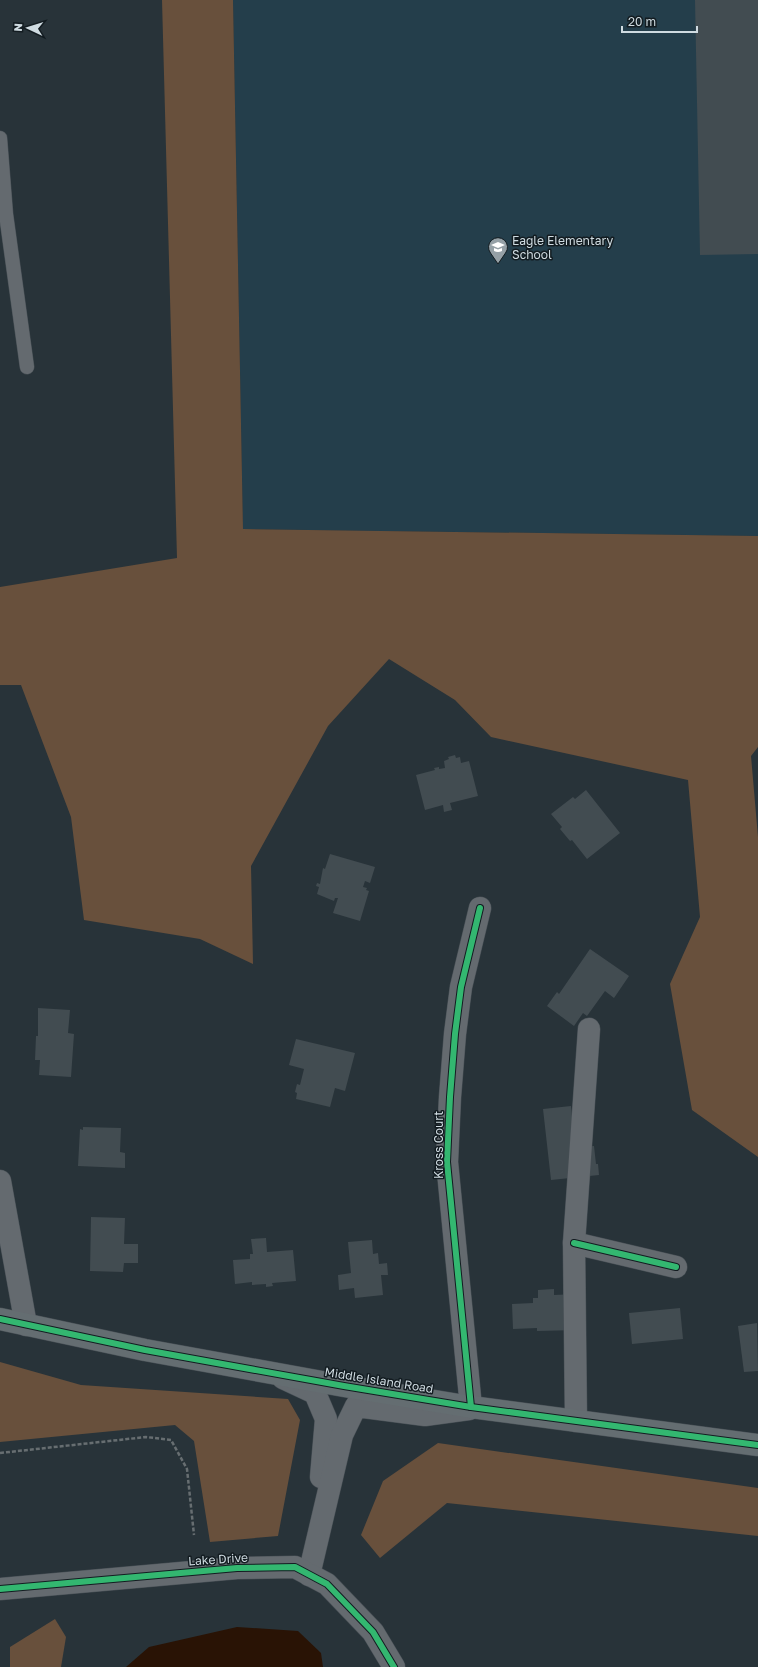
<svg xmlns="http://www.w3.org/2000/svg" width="758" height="1667" font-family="'Golos Text',sans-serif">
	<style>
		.built { fill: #243e4b }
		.forest { fill: #68503c }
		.water { fill: #291305 }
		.building { fill: #424c51 }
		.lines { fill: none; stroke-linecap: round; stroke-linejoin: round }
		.lane-casing { stroke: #485056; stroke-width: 15 }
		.street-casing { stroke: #485056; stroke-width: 23 }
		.secondary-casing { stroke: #485056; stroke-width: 23 }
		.path { stroke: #676e71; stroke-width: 2.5; stroke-dasharray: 4 2; stroke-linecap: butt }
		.lane { stroke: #646a6f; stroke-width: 14 }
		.street { stroke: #646a6f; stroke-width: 22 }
		.secondary { stroke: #646d71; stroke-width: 22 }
		.cycleway-casing { stroke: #131c21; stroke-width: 8 }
		.cycleway { stroke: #33b770; stroke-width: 6 }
		.labels { text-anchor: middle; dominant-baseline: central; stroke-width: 3; stroke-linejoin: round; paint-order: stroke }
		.poi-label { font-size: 12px; fill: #cfdbe1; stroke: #131c21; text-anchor: start }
		.street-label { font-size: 12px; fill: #cfdbe1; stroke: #131c21 }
	</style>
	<rect width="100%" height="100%" fill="#283339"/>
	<!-- built -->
	<path class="built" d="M233,0H758V536L243,529Z"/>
	<!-- forest -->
	<g class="forest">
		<path d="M162,0H233L243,529L758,536V747L751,756L758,837V1157L692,1110L670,984L700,917L688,780L491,737L455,700L389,659L328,726L251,866L253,964L200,939L84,920L71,817L21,685H0V587L177,558Z"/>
		<path d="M0,1362L81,1385L288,1399L300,1420L278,1536L210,1542L194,1441L175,1425L0,1442Z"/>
		<path d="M438,1443L758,1488V1536L447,1503L380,1558L361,1535L383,1481Z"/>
		<path d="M55,1619L66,1637L61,1667H10V1647Z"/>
	</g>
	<!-- water -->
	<path class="water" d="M237,1627L298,1631L321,1653L323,1667H126L149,1647Z"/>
	<!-- building -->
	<g class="building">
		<path d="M695,0H758V254L700,255Z"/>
		<path d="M455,755L456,758L460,757L461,763L469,761L478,796L450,803L452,810L444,812L443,805L425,810L416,775L435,770L434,768L439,767V769L445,768L444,761L449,759L448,757Z"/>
		<path d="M586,790L620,833L587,859L572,840L570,841L560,829L562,827L551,814L573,797L575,799Z"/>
		<path d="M330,854L375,867L370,883L365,881L363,887L367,888L366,890L369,891L360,921L333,913L338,898H335L334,901L317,894L319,887L316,886L317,883L320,884L323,868L325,869Z"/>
		<path d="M590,949L629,976L614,998L605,991L587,1016L583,1013L574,1026L547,1006L557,992L559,994Z"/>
		<path d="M38,1008L70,1010L68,1033L74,1034L71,1077L39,1075L40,1060H35L36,1036H38Z"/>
		<path d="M296,1039L355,1053L345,1091L335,1088L330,1107L296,1099L297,1093L295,1092L297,1084L300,1085L304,1069L289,1065Z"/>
		<path d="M571,1106L572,1116L582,1147L594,1146L596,1164H598L599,1175L551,1180L543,1109Z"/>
		<path d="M83,1127L121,1128L120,1152L125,1153V1168L78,1166L80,1129L83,1130Z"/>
		<path d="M91,1217L125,1218L124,1244H138V1263H124L123,1272L90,1271Z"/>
		<path d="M266,1238L267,1252L293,1250L296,1281L272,1283L273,1286L266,1287V1284L252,1285V1282L235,1284L233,1260L250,1259V1254H253L251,1239Z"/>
		<path d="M372,1240L373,1254L378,1253L379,1264L387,1263L388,1275H381L383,1295L355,1298L354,1288L339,1290L338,1275L351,1273L348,1242Z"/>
		<path d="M554,1289V1295L577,1294L578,1330L537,1331V1328L513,1329L512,1304L533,1303V1298H538V1290Z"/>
		<path d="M680,1308L683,1339L632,1344L629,1313Z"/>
		<path d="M757,1323L758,1371L744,1372L738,1326Z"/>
	</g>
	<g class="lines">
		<defs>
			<path id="lane" d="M0,138L6,214L27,367"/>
			<g id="street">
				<path d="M0,1181L26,1325"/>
				<path d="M574,1243L676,1267"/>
				<path d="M283,1378L315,1393L326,1419L321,1477"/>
				<path d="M471,1407L447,1162L450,1097L455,1034L461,987L480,908"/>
				<path d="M576,1421L574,1243L589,1029"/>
				<path d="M309,1575L342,1435L356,1406L425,1415L469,1409"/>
				<path d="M0,1589L237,1568L295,1567L327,1584L373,1632L394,1667"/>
			</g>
			<path id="secondary" d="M0,1319L145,1350L344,1386L471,1407L758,1445"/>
		</defs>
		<!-- lane casing -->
		<use href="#lane" class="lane-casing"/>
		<!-- street casing -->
		<use href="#street" class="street-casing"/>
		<!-- secondary casing -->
		<use href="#secondary" class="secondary-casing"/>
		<!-- path -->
		<path class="path" d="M0,1453L146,1437L171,1440L187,1469L194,1535"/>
		<!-- lane -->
		<use href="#lane" class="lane"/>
		<!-- street -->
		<use href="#street" class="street"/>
		<!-- secondary -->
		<use href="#secondary" class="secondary"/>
		<defs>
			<g id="cycleway">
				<path d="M574,1243L676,1267"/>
				<path d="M0,1319L145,1350L344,1386L471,1407L758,1445"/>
				<path d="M471,1407L447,1162L450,1097L455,1034L461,987L480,908"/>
				<path d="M0,1589L237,1568L295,1567L327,1584L373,1632L394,1667"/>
			</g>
		</defs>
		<!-- cycleway casing -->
		<use href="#cycleway" class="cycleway-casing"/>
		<!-- cycleway -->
		<use href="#cycleway" class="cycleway"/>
	</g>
	<!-- icons -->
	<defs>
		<symbol id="school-pin" viewBox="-11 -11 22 30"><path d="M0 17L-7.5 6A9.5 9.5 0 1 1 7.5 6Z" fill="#95a0a6" stroke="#131c21"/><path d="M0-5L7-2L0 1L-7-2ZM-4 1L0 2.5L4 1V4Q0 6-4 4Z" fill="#fff"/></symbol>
	</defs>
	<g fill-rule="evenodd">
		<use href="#school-pin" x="487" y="236" width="22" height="30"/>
	</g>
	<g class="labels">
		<!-- poi labels -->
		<g class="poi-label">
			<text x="512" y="240">Eagle Elementary<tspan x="512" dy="14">School</tspan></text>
		</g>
		<!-- street labels -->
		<g class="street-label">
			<text transform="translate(438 1145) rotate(-90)">Kross Court</text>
			<text transform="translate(379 1380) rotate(9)">Middle Island Road</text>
			<text transform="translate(218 1559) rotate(-4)">Lake Drive</text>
		</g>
	</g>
	<!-- north arrow -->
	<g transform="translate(28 28) rotate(274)" stroke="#131c21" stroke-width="3" paint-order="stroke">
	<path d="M0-3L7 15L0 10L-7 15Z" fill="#cfdbe1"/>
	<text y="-6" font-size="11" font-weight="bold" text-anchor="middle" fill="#cfdbe1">N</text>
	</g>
	<!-- scale -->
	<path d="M622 26v6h75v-6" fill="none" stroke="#cfdbe1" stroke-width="2"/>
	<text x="628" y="26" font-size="12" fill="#cfdbe1" stroke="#131c21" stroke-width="3" paint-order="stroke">20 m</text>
</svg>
